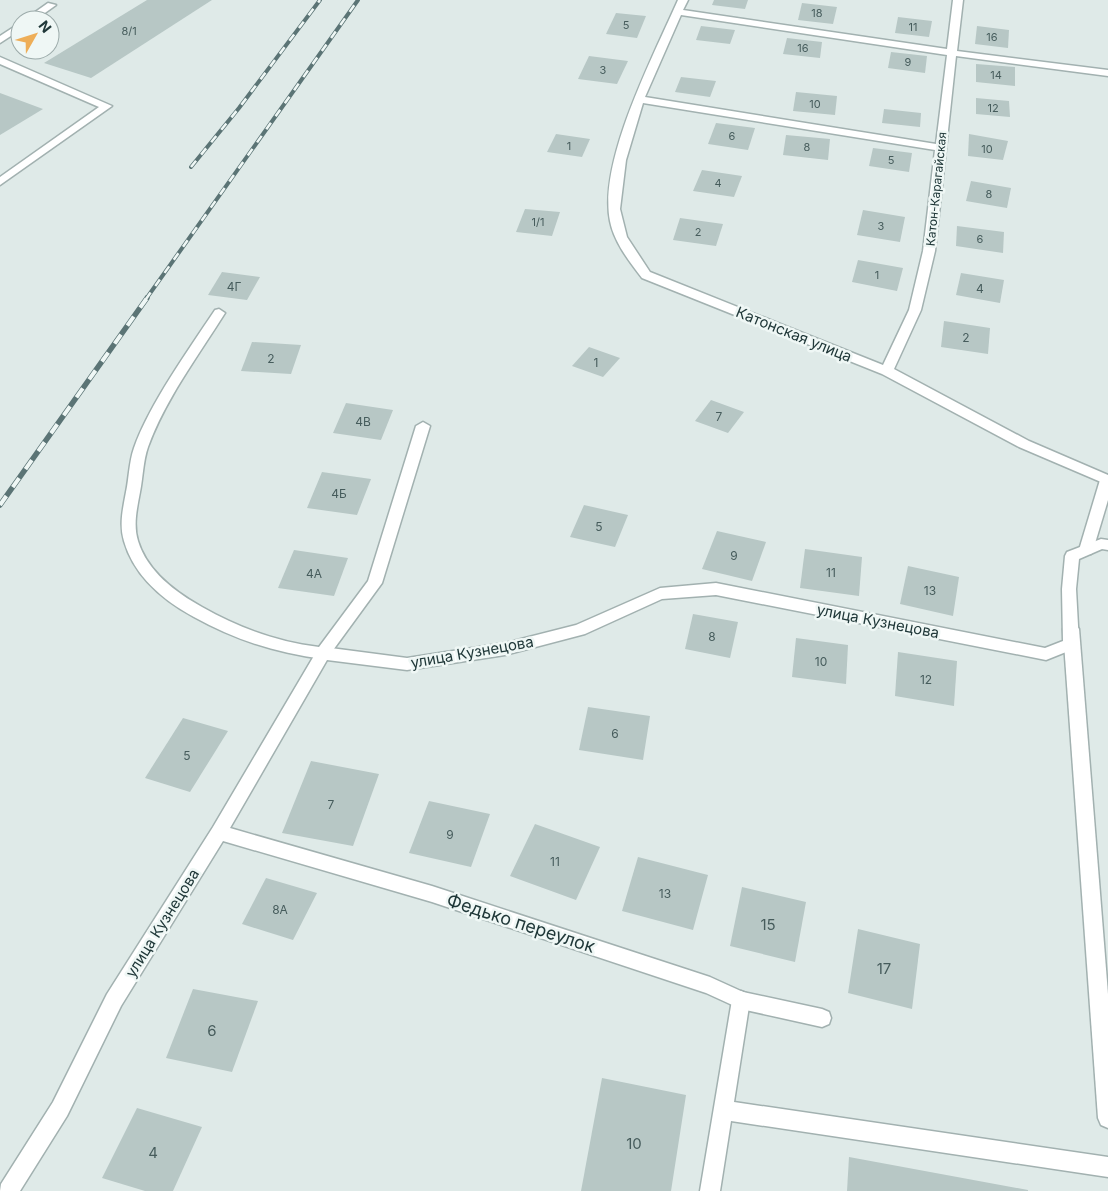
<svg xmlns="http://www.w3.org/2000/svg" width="1108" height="1191" font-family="Inter,sans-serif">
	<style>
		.building { fill: #b7c7c5 }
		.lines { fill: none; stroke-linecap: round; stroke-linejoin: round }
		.service-casing { stroke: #a2b1b0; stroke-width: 3 }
		.minor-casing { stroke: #a2b1b0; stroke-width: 3 }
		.service { fill: #fff; fill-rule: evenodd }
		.minor { fill: #fff; fill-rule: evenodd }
		.rail-far1-casing { stroke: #5b7475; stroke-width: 4 }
		.rail-casing { stroke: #5b7475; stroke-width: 5.5 }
		.rail-far1 { stroke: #eff7f5; stroke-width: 2.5; stroke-dasharray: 8; stroke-linecap: butt }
		.rail { stroke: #eff7f5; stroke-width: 4; stroke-dasharray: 11; stroke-linecap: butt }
		.labels { text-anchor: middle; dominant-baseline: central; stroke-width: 5; stroke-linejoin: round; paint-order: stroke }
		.far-number-label { font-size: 11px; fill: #465c5c }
		.far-street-label { font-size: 12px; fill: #203839; stroke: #eff7f5 }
		.number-label { font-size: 12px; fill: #465c5c }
		.street-label { font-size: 15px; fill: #203839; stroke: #eff7f5 }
		.near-number-label { font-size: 15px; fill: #465c5c }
		.near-street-label { font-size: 18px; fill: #203839; stroke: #eff7f5 }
	</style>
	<rect width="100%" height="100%" fill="#dfeae8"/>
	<!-- building -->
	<g class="building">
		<path d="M147,0H212L91,78L44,63Z"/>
		<path d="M714,0H748L745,9L712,5Z"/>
		<path d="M802,3L837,7L833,24L798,20Z"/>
		<path d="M616,13L646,16L637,38L606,34Z"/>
		<path d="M898,17L932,21L929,37L895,33Z"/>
		<path d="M701,26L735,30L730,44L696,40Z"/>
		<path d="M977,26L1009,30L1008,48L975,44Z"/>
		<path d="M787,38L822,42L820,58L783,54Z"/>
		<path d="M891,52L927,56L925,73L888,68Z"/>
		<path d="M589,56L628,61L617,84L578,79Z"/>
		<path d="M976,64L1015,67V86L976,82Z"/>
		<path d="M681,77L716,81L710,97L675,92Z"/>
		<path d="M796,92L837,96L835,115L793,111Z"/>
		<path d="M0,93L43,109L0,135Z"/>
		<path d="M976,98L1009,101L1010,117L976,114Z"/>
		<path d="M884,109L921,113L920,127L882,123Z"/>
		<path d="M716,123L755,128L748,150L708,144Z"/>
		<path d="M556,134L590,139L582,157L547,152Z"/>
		<path d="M969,134L1008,141L1003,160L968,156Z"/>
		<path d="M786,135L830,139L828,160L783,155Z"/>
		<path d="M873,148L912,153L909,172L869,166Z"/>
		<path d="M702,170L742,176L734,197L693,191Z"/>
		<path d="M971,181L1011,188L1007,208L966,201Z"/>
		<path d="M525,209L560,212L552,236L516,232Z"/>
		<path d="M863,210L905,217L900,242L857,235Z"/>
		<path d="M680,218L723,224L716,246L673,240Z"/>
		<path d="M957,226L1004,232L1003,253L956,246Z"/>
		<path d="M858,260L903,268L897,291L852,282Z"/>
		<path d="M222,272L260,277L247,300L208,295Z"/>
		<path d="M961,273L1004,280L1000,303L956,295Z"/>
		<path d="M944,321L990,328L988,354L941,347Z"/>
		<path d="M252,342L301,345L291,374L241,371Z"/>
		<path d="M589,347L620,358L603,377L572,366Z"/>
		<path d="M711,400L744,412L728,433L695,421Z"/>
		<path d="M346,403L393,410L381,440L333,433Z"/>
		<path d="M322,472L371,479L357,515L307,508Z"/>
		<path d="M584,505L628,515L615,547L570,537Z"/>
		<path d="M717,531L766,542L752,581L702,569Z"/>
		<path d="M805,549L862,557L859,596L800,588Z"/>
		<path d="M294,550L348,558L334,596L278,588Z"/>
		<path d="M908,566L959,577L953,616L900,604Z"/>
		<path d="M693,614L738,622L730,658L685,649Z"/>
		<path d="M796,638L848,645L846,684L792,677Z"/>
		<path d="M898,652L957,661L954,706L895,696Z"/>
		<path d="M588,707L650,716L643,760L579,750Z"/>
		<path d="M183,718L228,731L190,792L145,778Z"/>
		<path d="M311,761L379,774L353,846L282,833Z"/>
		<path d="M429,801L490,814L471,867L409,853Z"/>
		<path d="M535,824L600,847L576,900L510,876Z"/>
		<path d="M638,857L708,875L693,930L622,911Z"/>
		<path d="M266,878L317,893L293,940L242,924Z"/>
		<path d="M742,887L806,902L795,962L730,946Z"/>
		<path d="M858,929L920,944L912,1009L848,993Z"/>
		<path d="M193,989L258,1001L232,1072L166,1058Z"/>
		<path d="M602,1078L686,1095L671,1191H581Z"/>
		<path d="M137,1108L202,1127L173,1191H145L102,1178Z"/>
		<path d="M849,1157L1028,1190V1191H847Z"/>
	</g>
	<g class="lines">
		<defs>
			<g id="service">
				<path d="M48,3L56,5L35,20H24Z"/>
				<path d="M20,23V30L0,43V36Z"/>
				<path d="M0,57L112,106L0,185V177L99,107L0,64Z"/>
				<path d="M219,309L225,313C198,356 165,400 148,447C143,461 143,477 140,492C137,508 133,525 138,541C147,571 175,592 202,607C239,628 277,642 319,647L368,581L416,426L423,422L430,426L382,583L328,657L323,659C277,653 235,640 194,617C163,600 134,576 124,541C119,525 123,508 126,492C129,478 129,462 134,448C149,405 189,349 215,310Z"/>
				<path d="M1108,475V500L1093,550L1091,554H1081L1079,550L1100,480L1102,477Z"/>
				<path d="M1071,623L1076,625L1079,629L1108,994V1128L1101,1125L1098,1118L1063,629L1066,625Z"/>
				<path d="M741,991L748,994L750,1000L734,1102L1108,1157V1177L731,1121L720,1191H700L732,1000L734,994Z"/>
			</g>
			<g id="minor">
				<path d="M678,0H688L683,10L947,49L953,0H963L957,51L1108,70V76L956,56L935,251L921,310L894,369L1029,441L1108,475V485L1019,447L882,374L642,278C629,261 614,242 610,221C598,161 654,55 678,0ZM681,15L947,55L936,144L645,97ZM643,103L935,150L923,251L909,310L883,365L650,272L627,237L620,209L626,160Z"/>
				<path d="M1101,539L1108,540V550L1102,549L1079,559L1076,589L1079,644L1076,648L1046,660L716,595L662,599L585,634L505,655L407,670L327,660L230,828L432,886L710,977L743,992L822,1009L829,1012L831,1018L829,1024L822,1027L741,1009L706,993L432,902L223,841L121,1006L67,1116L20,1191H0L1,1184L53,1102L107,994L213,827L318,649L323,647L407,658L505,643L576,625L660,588L716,583L1045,648L1063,641L1062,589L1065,556L1067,552Z"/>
			</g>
		</defs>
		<!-- service casing -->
		<use href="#service" class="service-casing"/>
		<!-- minor casing -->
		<use href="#minor" class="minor-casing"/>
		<!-- service -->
		<use href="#service" class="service"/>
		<!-- minor -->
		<use href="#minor" class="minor"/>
		<defs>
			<g id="rail-far1">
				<path d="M191,167L239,108L320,0"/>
				<path d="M146,299L358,0"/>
			</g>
			<path id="rail" d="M0,505L147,298"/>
		</defs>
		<!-- rail-far1 casing -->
		<use href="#rail-far1" class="rail-far1-casing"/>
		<!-- rail casing -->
		<use href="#rail" class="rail-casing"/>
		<!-- rail-far1 -->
		<use href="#rail-far1" class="rail-far1"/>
		<!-- rail -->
		<use href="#rail" class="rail"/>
	</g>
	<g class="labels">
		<!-- far-number labels -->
		<g class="far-number-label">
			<text x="817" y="13">18</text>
			<text x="626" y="25">5</text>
			<text x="913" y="27">11</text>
			<text x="129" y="31">8/1</text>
			<text x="992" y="37">16</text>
			<text x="803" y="48">16</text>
			<text x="908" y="62">9</text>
			<text x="603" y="70">3</text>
			<text x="996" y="75">14</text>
			<text x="815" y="104">10</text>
			<text x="993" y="108">12</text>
			<text x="732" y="136">6</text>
			<text x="569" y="146">1</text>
			<text x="807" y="147">8</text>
			<text x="987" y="149">10</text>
			<text x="891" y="160">5</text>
			<text x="718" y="183">4</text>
			<text x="989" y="194">8</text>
			<text x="538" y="222">1/1</text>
			<text x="881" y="226">3</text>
			<text x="698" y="232">2</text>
			<text x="980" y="239">6</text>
			<text x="877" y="275">1</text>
		</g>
		<!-- far-street labels -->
		<g class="far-street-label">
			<text transform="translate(936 189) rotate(-84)">Катон-Карагайская</text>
		</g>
		<!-- number labels -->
		<g class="number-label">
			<text x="234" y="286">4Г</text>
			<text x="980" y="288">4</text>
			<text x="966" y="337">2</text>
			<text x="271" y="358">2</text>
			<text x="596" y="362">1</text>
			<text x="719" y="416">7</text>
			<text x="363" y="421">4В</text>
			<text x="339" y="493">4Б</text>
			<text x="599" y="526">5</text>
			<text x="734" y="555">9</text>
			<text x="831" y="572">11</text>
			<text x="314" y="573">4А</text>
			<text x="930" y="590">13</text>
			<text x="712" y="636">8</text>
			<text x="821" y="661">10</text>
			<text x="926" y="679">12</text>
			<text x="615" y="733">6</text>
			<text x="187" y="755">5</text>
			<text x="331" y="804">7</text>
			<text x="450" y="834">9</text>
			<text x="555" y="861">11</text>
			<text x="665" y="893">13</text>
			<text x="280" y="909">8А</text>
		</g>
		<!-- street labels -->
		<g class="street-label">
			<text transform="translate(794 334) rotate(22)">Катонская улица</text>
			<text transform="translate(878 621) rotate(11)">улица Кузнецова</text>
			<text transform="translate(472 652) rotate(-10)">улица Кузнецова</text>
			<text transform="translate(162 923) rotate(-58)">улица Кузнецова</text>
		</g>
		<!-- near-number labels -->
		<g class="near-number-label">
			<text x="768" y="924">15</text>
			<text x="884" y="968">17</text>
			<text x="212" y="1030">6</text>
			<text x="634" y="1143">10</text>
			<text x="153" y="1152">4</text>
		</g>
		<!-- near-street labels -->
		<g class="near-street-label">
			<text transform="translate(521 923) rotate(18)">Федько переулок</text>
		</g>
	</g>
	<!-- north arrow -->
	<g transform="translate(35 35) rotate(51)"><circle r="24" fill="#eff7f5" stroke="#9cabaa"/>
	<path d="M0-4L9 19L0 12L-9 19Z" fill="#eeae58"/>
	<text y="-8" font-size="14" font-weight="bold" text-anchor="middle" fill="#203839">N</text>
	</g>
</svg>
